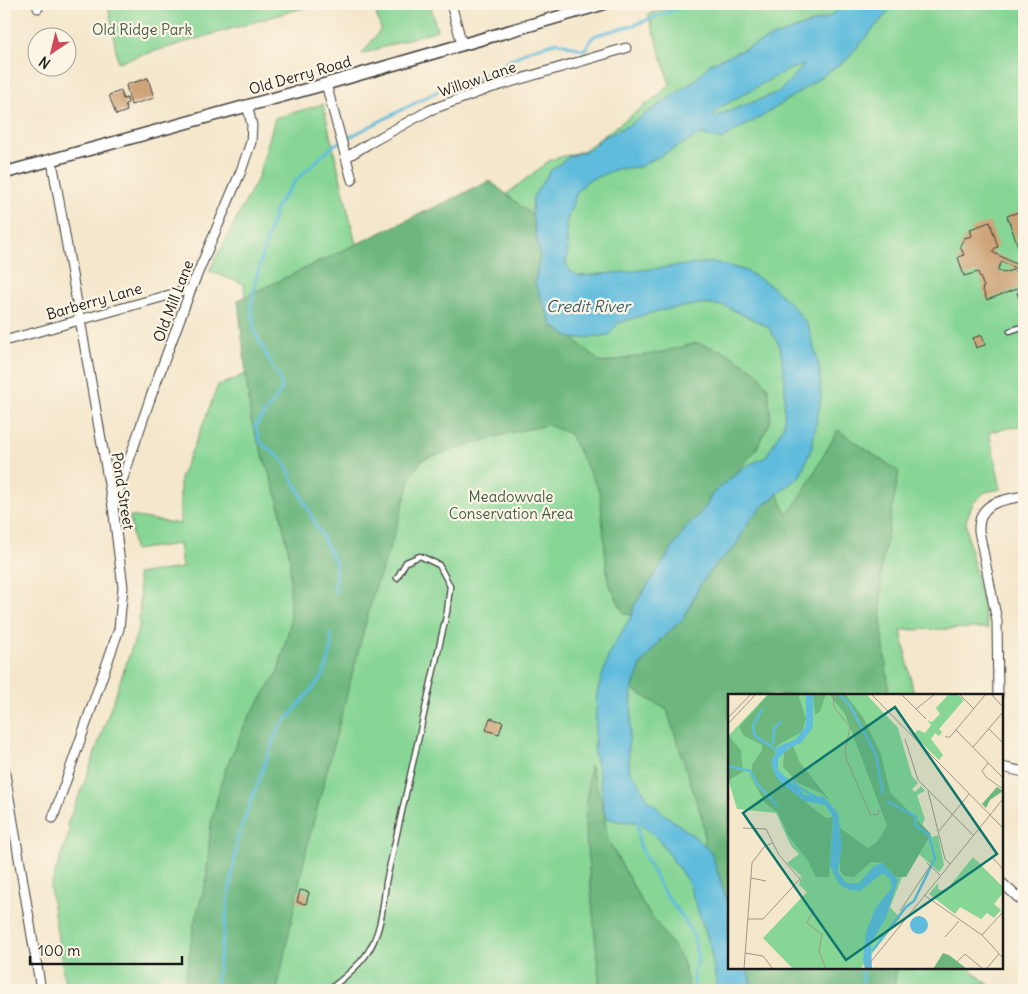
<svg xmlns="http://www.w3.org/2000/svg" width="1028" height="994" font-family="Delius,sans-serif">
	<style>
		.green { fill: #87d696; stroke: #527959 }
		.forest { fill: #6db77f; stroke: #446a4e }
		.water { fill: #5fbcdd; stroke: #3e6c7c; fill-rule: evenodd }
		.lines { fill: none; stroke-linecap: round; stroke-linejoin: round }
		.stream { stroke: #5fbcdd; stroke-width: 3 }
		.building { fill: #cda377 }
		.service-casing { stroke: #3c3a36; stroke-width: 7 }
		.minor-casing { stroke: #3c3a36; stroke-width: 11 }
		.tertiary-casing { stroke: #3c3a36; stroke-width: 14 }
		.service { stroke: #fff; stroke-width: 4.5 }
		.minor { stroke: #fff; stroke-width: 9 }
		.tertiary { stroke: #fff; stroke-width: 11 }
		.labels { text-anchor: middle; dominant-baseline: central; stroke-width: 4.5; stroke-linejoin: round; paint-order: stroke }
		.park-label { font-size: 15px; fill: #415d47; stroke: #fcf5e5 }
		.street-label { font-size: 15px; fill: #1c1c1c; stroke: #fcf5e5 }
		.water-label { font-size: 16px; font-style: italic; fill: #375c69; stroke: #fcf5e5 }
		.inset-river { fill: none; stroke: #5fbcdd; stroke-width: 2.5 }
		.inset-road { fill: none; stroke: #9e9686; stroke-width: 1 }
		.view { fill: #0f766e; fill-opacity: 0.15; stroke: #0f766e; stroke-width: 2.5 }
		.inset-edge { fill: none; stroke: #1c1c1c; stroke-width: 2.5 }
	</style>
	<rect width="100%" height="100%" fill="#fcf5e5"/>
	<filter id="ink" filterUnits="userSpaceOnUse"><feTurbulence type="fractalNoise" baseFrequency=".02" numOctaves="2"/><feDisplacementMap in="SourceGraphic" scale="10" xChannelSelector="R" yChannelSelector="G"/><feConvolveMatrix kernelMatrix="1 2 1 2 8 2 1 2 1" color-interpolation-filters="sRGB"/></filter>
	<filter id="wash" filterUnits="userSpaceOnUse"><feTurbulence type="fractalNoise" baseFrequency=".0096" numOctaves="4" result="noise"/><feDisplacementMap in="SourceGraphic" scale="20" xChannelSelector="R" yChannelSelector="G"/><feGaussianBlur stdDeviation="1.12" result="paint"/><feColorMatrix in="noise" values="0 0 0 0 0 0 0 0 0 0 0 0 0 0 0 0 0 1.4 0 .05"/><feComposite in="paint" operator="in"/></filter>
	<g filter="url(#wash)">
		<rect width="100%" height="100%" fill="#f4e7cc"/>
		<!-- green -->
		<g class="green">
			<path d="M108,4H316L118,62Z"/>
			<path d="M372,4H430L437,30L362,54L381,29L374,7Z"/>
			<path d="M684,4H1024V425L989,432L1001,489L985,492L973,503L966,521L968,539L978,583L988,628L901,630L914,695H729V968H969L995,990H66L50,888L70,830L67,824L84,784L139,627L140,596L137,574L182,568L179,544L134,550L130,516L180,524V478L202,427L218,385L231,381L253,370L245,303L244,284L209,271L258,178L275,118L323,104L357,249L494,204L550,160L583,151L659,95L670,84L648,14Z"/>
		</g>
		<!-- forest -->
		<g class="forest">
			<path d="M490,181L532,215L540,255L535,283L553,327L574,339L601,363L662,352L697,343L724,351L757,372L768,388L771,421L755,451L732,477L712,494L705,508L685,529L634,606L632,615L624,613L608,582L600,493L570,434L548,425L509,433L423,459L412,474L393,539L374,591L306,851L277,990H184L194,924L206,882L211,822L225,770L247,720L278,672L290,625V559L277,496L251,421L238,300Z"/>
			<path d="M838,430L899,472L881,569V619L889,695H729V935L707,881L703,821L667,710L632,689L641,665L661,639L683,619L700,585L717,563L735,547L749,521L765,504L778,494L787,515L801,496Z"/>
			<path d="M590,765L604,811L607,838L643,904L682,959L690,990H600L585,825Z"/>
			<path d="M738,968H896V969L894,990H741Z"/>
		</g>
		<!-- water -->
		<path class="water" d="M848,4H895L846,60L765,115L737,130L722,140L702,134L639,167L617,169L587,181L577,192L566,224L568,252L566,264L571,272L580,276L625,272L713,262L744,270L770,285L792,305L808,326L819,366L821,397L812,447L800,476L765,504L749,521L735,547L717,563L700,585L683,619L661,639L641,665L632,689L631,722L628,748L630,772L638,781L647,798L664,814L694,836L711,852L729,907V968H747L753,990H718L709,942L688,882L658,838L638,822L616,821L608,818L604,811L599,771L594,753L597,693L610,651L632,615L634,606L685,529L705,508L712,494L744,467L766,457L784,425L785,380L780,346L768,327L725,306L700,304L658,311L618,323L609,335L574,339L553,327L535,283L540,255L532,214L533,197L550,171L570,156L591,149L602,138L629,125L694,81L711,63L775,36L828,17ZM804,65L779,92L714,117L713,115L721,107L787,70Z"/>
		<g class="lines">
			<!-- stream -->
			<g class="stream">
				<path d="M335,592L336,564L283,460L261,443L255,426L273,403L282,389L279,377L270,362L255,332L251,305L258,271L277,205L296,180L334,145L440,90L475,80L529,50L558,42L584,50C589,45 590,38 596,35L634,25L690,4"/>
				<path d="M638,822L639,843L645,857L663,891L684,919L694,937L698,961L693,973L695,990"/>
				<path d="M862,968L863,990"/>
				<path d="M215,990L238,836L277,731L323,676L331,653V634"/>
			</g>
		</g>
		<g id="blocks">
			<!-- building -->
			<g class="building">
				<path d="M148,78L154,98L131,105L126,85Z"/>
				<path d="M121,91L123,99L127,98L128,103L125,104L127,111L116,115L109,95Z"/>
				<path d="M1024,210V262L1007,216Z"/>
				<path d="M990,222L998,247L995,248L992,252L1020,266L1024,264V269L1021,271L1002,262L997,270L1003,273L1013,270L1019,274H1022L1024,281V286L987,300L982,288L984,287L978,272L964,276L958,257L964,255L960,246L964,238L972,236L970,229Z"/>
				<path d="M1024,290V312L1017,293Z"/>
				<path d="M982,335L985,345L976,348L973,338Z"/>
				<path d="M490,718L503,722L499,734L486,730Z"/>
				<path d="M300,890L309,892L306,904L297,902Z"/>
			</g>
		</g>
	</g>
	<g filter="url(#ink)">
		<use href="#blocks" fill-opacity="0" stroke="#3c3a36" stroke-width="1"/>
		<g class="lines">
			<defs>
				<g id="service">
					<path d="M1010,331L1024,326"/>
					<path d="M329,990C342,979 356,969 366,955C381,934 383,907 386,882L447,612L450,586L439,565L420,556L406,562L397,578"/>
				</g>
				<g id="minor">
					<path d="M38,4V8"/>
					<path d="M451,4L462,44"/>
					<path d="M326,84L352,180"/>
					<path d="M347,157L368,144L430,110L487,89L626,48"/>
					<path d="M52,161L113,507L123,587L119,629L53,818"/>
					<path d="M4,341L191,289"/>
					<path d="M113,507L150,399L191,289L241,171L251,142L252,125L247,105"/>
					<path d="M998,695L997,621L979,531C978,502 1001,500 1024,496"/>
					<path d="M1002,767L1024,772"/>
					<path d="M4,768L41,990"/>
					<path d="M1002,883L1024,903"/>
				</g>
				<path id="tertiary" d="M4,173L326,84L603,4"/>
			</defs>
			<!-- service casing -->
			<use href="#service" class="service-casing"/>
			<!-- minor casing -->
			<use href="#minor" class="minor-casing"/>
			<!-- tertiary casing -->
			<use href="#tertiary" class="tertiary-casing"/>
			<!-- service -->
			<use href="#service" class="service"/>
			<!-- minor -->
			<use href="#minor" class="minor"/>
			<!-- tertiary -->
			<use href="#tertiary" class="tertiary"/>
		</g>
	</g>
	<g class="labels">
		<!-- park labels -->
		<g class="park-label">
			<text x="142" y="29">Old Ridge Park</text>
			<text x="511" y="496">Meadowvale<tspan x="511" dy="17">Conservation Area</tspan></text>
		</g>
		<!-- street labels -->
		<g class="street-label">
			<text transform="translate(300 75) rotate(-16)">Old Derry Road</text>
			<text transform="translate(477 79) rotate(-19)">Willow Lane</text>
			<text transform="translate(94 301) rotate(-16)">Barberry Lane</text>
			<text transform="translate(173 301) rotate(-69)">Old Mill Lane</text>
			<text transform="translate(123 491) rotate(81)">Pond Street</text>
		</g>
		<!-- water labels -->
		<g class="water-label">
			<text x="588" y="306">Credit River</text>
		</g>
	</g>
	<!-- overview -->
	<g transform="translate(728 694)">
		<rect width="275" height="275" fill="#f4e7cc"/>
		<path d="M40,0H138L170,34L184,82L190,89L184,95L187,98L193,92L197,97L189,101L197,125L194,131L204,143L210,141L216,171L211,178L191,160L175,181L162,213L172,224L132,275H65L35,244L79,198L71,191L73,182L59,169L71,160L63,152L48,119L9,115L0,85V42ZM221,0H229L236,6L211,35L214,38L211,42L207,39L203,45L215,61L211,66L185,41L190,36L197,39L203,31L199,26L204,28L212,20L208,14ZM245,163L275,193V199L266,210L273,216L266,224L259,219L253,225L232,213L227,220L201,200L210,189V195L217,198Z" fill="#87d696"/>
		<path d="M41,0H70L78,25L74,38L50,51L47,58L49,77L57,89L81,111L98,124L105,123L101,183H88L80,167L60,141L50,119L37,109L23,83L24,71L34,56V51L16,42L11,33ZM85,0H98L92,17L87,21ZM101,0H117L135,23L153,60L162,98L203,140L178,183H168L154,169L143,168L126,183L116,182L112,177V134L140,154L149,148L159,132L117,20ZM0,41L13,56L15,78L1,86ZM65,52L71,67L103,108L93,99L70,89L55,73L56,59ZM269,93L275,97L262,106L258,114L254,110ZM215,259L221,261L239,275H205Z" fill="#6db77f"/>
		<path d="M78,0H85V33L73,49L61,54L50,65V76L77,101L96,103L110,119L114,152L110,178L118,189H131L145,173L154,169L170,186L158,224L143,249L144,275H137L135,266L138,238L148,213L164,194L162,185L155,179L132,197L121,196L111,190L102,172L105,123L97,111L76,107L57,92L48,83L43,68L51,52L67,46L78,32ZM182 231a9 9 0 1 1 18 0a9 9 0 1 1-18 0Z" fill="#5fbcdd"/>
		<path class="inset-river" d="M111,0L122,12L148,61L155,100M34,15L25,32L27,42L49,56M45,50L46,35L53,27M0,72L22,77L29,90L50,112M64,85L70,93L90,104M144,257L178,213L186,207L207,164L201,141L187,131L188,123L159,107"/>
		<path class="inset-road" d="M105,0L106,13L122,33L117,57L118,64L142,120L150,121L151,115M143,0L275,134M173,0L198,25M231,0L246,15M263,0L275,13M188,15L207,0M0,24L23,0M0,30L28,0M261,35L275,49M228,36L275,84M217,43H222L258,0M177,45L190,86L245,141M245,53L275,18M260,69L254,77L258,83L275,95M200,97L217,165L222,170M15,134L38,135L51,161L72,185L35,225H20M211,137L241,100M263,162L275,175M199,169L212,181M23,184L38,187M196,201L254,241L275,264M86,215L79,229L94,240L91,257L98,275M172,217L202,172M254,241L275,218M217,243L231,227M17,259L35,262L45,275M229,268L237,260L255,275M16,275L24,169L36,153L44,149M137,275L275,105M258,275L271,260"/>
		<path class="view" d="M167,13L269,160L118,266L15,119Z"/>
		<rect width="275" height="275" class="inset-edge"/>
	</g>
	<!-- margin -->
	<rect width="1028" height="994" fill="none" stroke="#fcf5e5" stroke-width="20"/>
	<!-- north arrow -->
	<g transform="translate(52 52) rotate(215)"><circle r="24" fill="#fcf5e5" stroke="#a29e95"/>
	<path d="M0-4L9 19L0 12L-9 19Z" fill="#d1495b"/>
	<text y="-8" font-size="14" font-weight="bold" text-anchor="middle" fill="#1c1c1c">N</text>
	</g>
	<!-- scale -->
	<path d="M30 956v8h152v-8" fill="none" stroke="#1c1c1c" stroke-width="2.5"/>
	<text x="38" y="956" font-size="15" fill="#1c1c1c" stroke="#fcf5e5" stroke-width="4" paint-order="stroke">100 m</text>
</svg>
